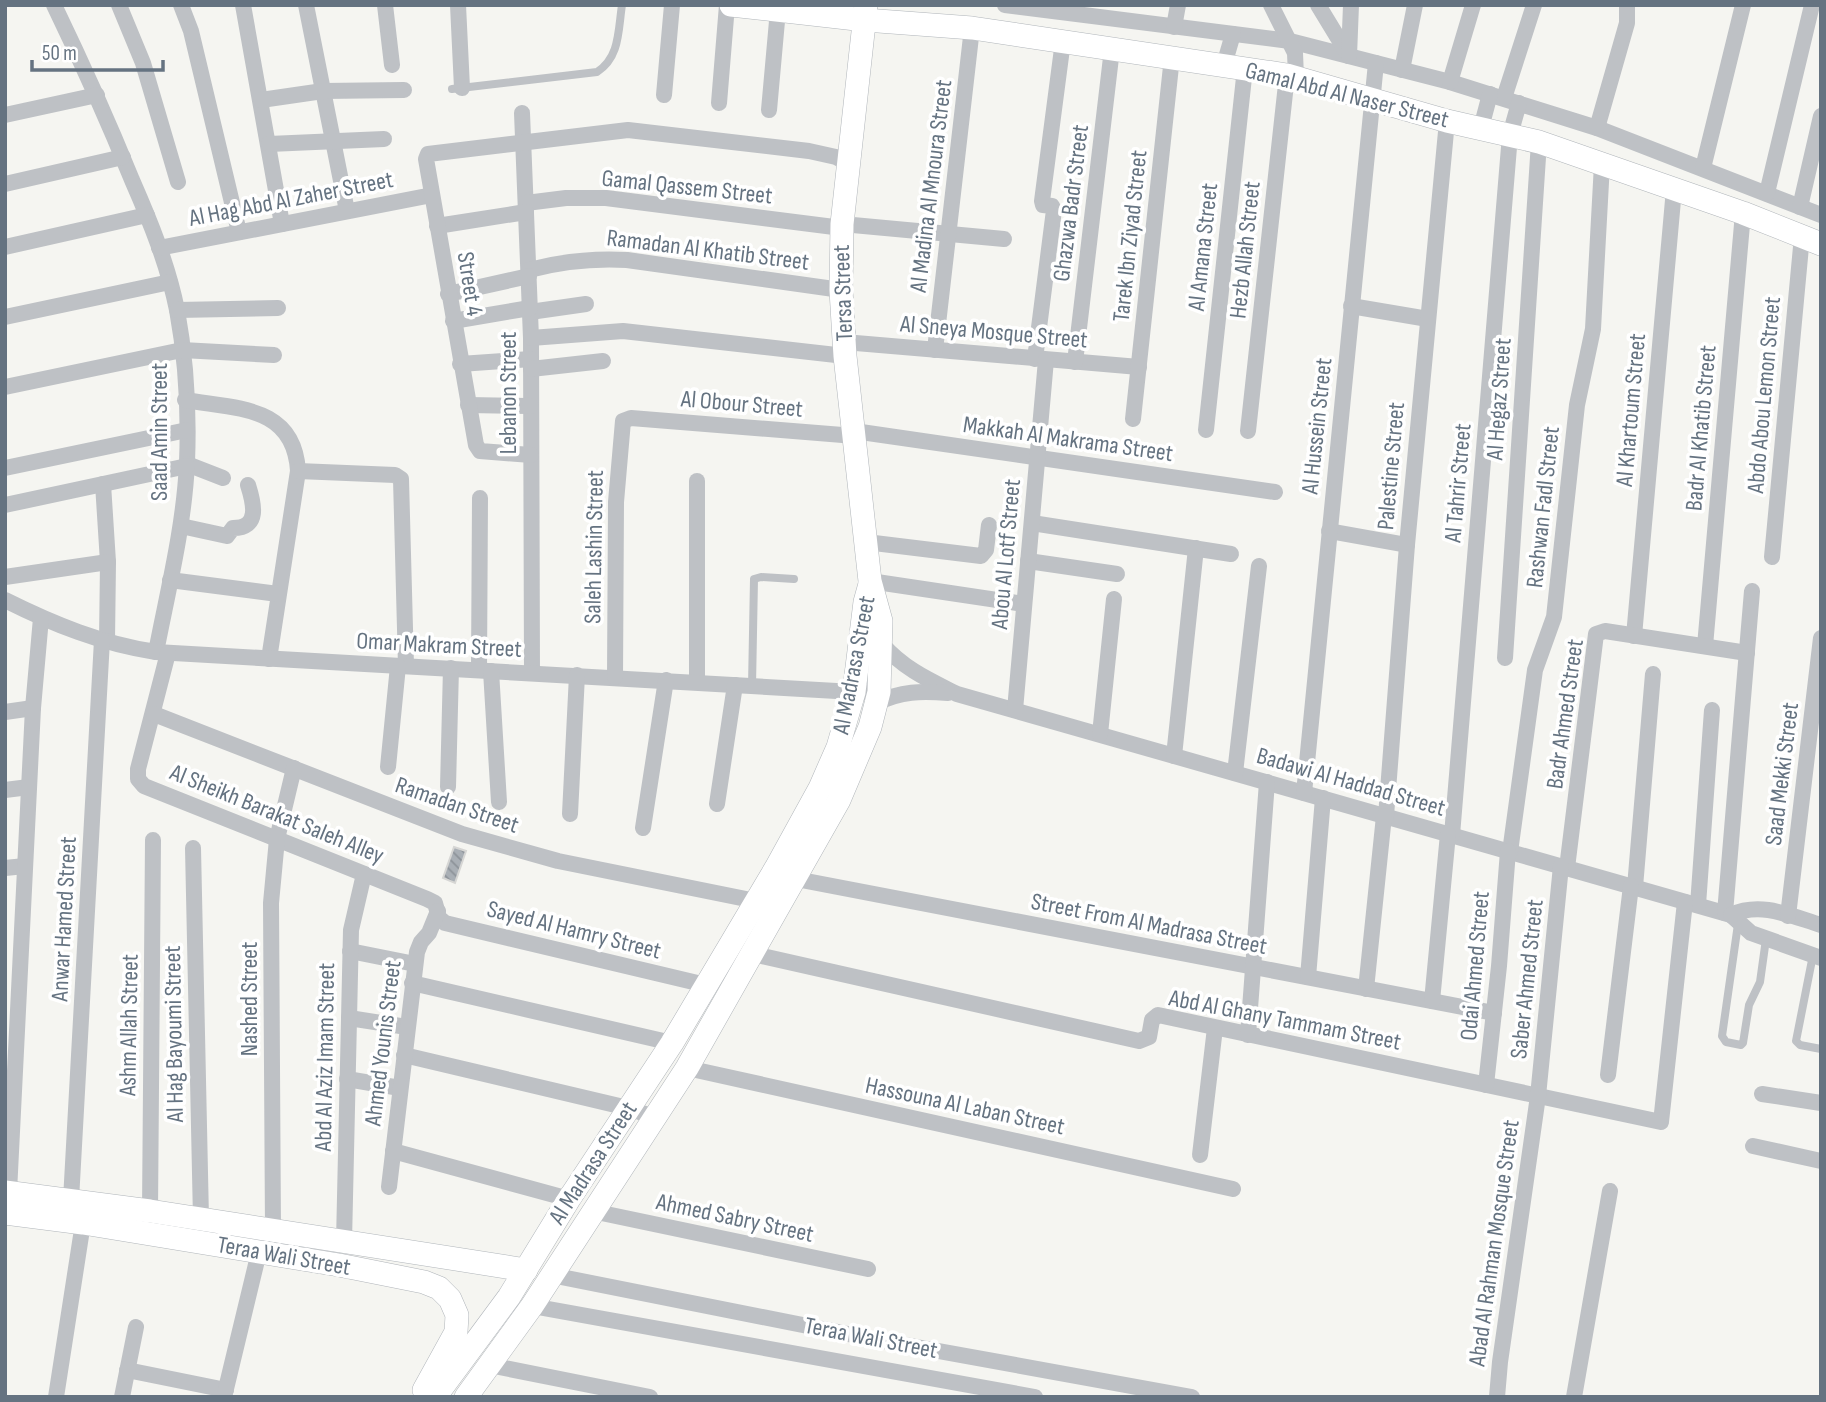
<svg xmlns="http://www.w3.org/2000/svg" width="1826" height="1402" font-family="'Sofia Sans Condensed',sans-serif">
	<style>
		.building { fill: url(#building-back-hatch); stroke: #d6d6d4; stroke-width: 2 }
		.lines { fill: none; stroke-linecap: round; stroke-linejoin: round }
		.secondary-casing { stroke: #b0b5ba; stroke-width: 24 }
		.lane { stroke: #bec1c5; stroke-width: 8 }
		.street { stroke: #bec1c5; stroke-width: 16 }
		.secondary { stroke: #fff; stroke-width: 23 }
		.labels { text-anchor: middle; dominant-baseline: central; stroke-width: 7; stroke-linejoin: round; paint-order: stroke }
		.street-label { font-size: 24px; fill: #657381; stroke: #fff }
	</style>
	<defs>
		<pattern id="building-back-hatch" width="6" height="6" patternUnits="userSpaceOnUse" patternTransform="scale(1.75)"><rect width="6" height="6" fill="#a9afb5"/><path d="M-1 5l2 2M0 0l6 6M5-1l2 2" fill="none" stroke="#8d9399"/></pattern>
	</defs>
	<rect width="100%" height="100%" fill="#f5f5f1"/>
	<!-- building -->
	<path class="building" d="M454,847L466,851L455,883L443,878Z"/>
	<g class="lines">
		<defs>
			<g id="secondary">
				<path d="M731,5L865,20L972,28L1287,75L1447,121L1539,142L1743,213L1821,244"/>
				<path d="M5,1192L150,1211L526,1270"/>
				<path d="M5,1213L83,1223L339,1265L424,1282L439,1288L450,1299L457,1315L456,1332L424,1390"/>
				<path d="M435,1397L509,1297L569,1199L672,1043L776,868L820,788L838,747L854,692L865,602L870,584"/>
				<path d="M466,1397L532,1306L687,1068L839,800L870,727L879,692L881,621L870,581L845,356L841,290L842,224L866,5"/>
			</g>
		</defs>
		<!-- secondary casing -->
		<use href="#secondary" class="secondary-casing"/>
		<!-- lane -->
		<g class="lane">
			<path d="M452,89L597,72C620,57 618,31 622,5"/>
			<path d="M752,686L754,579L761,577L794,579"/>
			<path d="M1738,924L1722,1036L1726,1042L1741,1045L1743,1043L1749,1005L1760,982L1766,939"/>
			<path d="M1813,955L1796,1041L1800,1045L1821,1049"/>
		</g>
		<!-- street -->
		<g class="street">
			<path d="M54,5C82,63 108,121 132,180C150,221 168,265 177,310C186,359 189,413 187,463C184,527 168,590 156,652"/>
			<path d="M119,5L143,63L178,182"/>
			<path d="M181,5L191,31L239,232"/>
			<path d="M243,5L282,224"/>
			<path d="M306,5L347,211"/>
			<path d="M385,5L392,65"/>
			<path d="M458,5L462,88"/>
			<path d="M1005,5L1290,41L1450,82L1597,128L1821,215"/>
			<path d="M1271,5L1295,53L1296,77"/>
			<path d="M1318,5L1349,56"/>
			<path d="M1174,27L1178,5"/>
			<path d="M1349,56L1351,5"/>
			<path d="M1224,65L1233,34"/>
			<path d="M1402,70L1415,5"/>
			<path d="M1450,82L1473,5"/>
			<path d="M664,95L672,5"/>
			<path d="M1504,98L1534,5"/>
			<path d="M261,100L323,91L404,90"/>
			<path d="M719,103L727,5"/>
			<path d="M769,110L778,10"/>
			<path d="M522,113L531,338L532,673"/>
			<path d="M5,115L97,95"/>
			<path d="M1481,128L1490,94"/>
			<path d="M1597,128L1627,23V5"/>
			<path d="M269,144L384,139"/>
			<path d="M1703,168L1743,5"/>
			<path d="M5,184L123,157"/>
			<path d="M1767,193L1812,5"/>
			<path d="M526,203L566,198H606L842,228"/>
			<path d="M1800,207L1821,116"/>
			<path d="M842,224L1004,239"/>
			<path d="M437,226L526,212"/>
			<path d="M5,247L147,215"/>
			<path d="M159,248L432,195"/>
			<path d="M529,270C563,261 592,258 627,260L841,290"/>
			<path d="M448,294L529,276"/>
			<path d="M1351,306L1428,319"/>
			<path d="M177,310L278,308"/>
			<path d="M530,312L586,304"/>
			<path d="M5,317L170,282"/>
			<path d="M453,321L530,308"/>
			<path d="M531,338L623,331L845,356"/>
			<path d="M844,342L1139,367"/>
			<path d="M935,350L972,28"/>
			<path d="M1035,359L1054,210L1052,206L1043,205L1042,201L1063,41"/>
			<path d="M1075,362L1112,49"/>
			<path d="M460,364L531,359"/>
			<path d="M531,369L603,361"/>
			<path d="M5,387L182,350L274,355"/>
			<path d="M185,400C236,409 294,405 298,471L269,659"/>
			<path d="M468,405L531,406"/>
			<path d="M1133,419L1172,57"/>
			<path d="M1206,430L1245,68"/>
			<path d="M854,431L1275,492"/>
			<path d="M1248,431L1287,75"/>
			<path d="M531,455L480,451L476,445L426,159L428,154L628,130L809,151L836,157L847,163"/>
			<path d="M187,464L223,478"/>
			<path d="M5,468L187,430"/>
			<path d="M298,471L395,475L401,479L406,666"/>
			<path d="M697,481V682"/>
			<path d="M103,484L108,562L107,641"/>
			<path d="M5,505L187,466"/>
			<path d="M1032,523L1231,554"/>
			<path d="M181,526L227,536L233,528C260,528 254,504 248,485"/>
			<path d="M1329,531L1407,545"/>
			<path d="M866,542L981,556L986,550L989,525"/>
			<path d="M1772,557L1802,236"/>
			<path d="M1028,561L1117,574"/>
			<path d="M5,577L108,562"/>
			<path d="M170,580L278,594"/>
			<path d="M870,581L1024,604"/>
			<path d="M5,600C53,624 102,644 156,652L854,692H879"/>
			<path d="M1634,636L1674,189"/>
			<path d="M882,644C904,669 929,680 957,694L1731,915"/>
			<path d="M1705,646L1743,213"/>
			<path d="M168,653L138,769V779L144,786L427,899L435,903L439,918L445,923L706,985"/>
			<path d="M1505,658L1539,142"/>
			<path d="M479,670L480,498"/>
			<path d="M491,671L499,802"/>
			<path d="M615,677L616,502L623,421L631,418L855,436"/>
			<path d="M877,703C901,691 921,691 948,693"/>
			<path d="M1015,710L1046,360"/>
			<path d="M5,712L33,708"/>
			<path d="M154,714L462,834L558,861L756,901"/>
			<path d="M1100,734L1114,599"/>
			<path d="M1174,756L1196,548"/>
			<path d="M388,767L398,666"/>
			<path d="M1235,773L1259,566"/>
			<path d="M448,787L451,668"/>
			<path d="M5,790L29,787"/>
			<path d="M1304,793L1376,63"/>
			<path d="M717,804L735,685"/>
			<path d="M570,814L577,675"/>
			<path d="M1386,816L1407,545L1447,121"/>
			<path d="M643,828L666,680"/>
			<path d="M1452,835L1510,135L1519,103"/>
			<path d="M193,848L201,1219"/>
			<path d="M1510,852L1535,670L1554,617L1577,405L1593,329L1602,164"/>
			<path d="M5,868L25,866"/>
			<path d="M1567,868L1596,634L1605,631L1747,653"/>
			<path d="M796,879L1494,1013"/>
			<path d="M1635,887L1653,674"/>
			<path d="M1698,905L1712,710"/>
			<path d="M1725,913L1752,591"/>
			<path d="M1731,915L1751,933L1821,958"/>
			<path d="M1731,915C1761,901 1791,916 1821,925"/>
			<path d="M1788,916L1821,638"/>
			<path d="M350,951L415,964"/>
			<path d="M753,954L1139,1041L1149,1037L1152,1020L1158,1015L1661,1122L1685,902"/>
			<path d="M1308,977L1323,798"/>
			<path d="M412,983L672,1043"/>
			<path d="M1366,989L1384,816"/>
			<path d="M1432,1001L1448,834"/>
			<path d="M349,1018L407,1027"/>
			<path d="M1248,1035L1267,782"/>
			<path d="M404,1055L628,1108L654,1117"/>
			<path d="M687,1068L1233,1189"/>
			<path d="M1608,1075L1631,886"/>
			<path d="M347,1079L400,1088"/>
			<path d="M1486,1085L1499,966L1508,851"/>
			<path d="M1762,1094L1821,1103"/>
			<path d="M1753,1146L1821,1161"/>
			<path d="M393,1151L569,1199"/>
			<path d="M1200,1155L1215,1028"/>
			<path d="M389,1187L417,952L421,942L429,933L438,911"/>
			<path d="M9,1192L33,708L41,618"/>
			<path d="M71,1200L102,640"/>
			<path d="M150,1211L153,840"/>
			<path d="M592,1211L868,1269"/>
			<path d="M273,1231L271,903L277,839L294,768"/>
			<path d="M344,1242L351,930L364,874"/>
			<path d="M551,1275L883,1341L1192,1397"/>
			<path d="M532,1306L1035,1397"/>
			<path d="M489,1365L650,1397"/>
			<path d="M127,1370L226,1390"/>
			<path d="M56,1397L83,1223"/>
			<path d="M122,1397L136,1327"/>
			<path d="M224,1397L259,1252"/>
			<path d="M1497,1397L1500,1362L1538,1096L1561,866"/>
			<path d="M1574,1397L1610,1191"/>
		</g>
		<!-- secondary -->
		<use href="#secondary" class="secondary"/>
	</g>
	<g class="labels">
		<!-- street labels -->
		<g class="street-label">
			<text transform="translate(1347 95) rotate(14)">Gamal Abd Al Naser Street</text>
			<text transform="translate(931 186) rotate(-83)">Al Madina Al Mnoura Street</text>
			<text transform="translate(687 187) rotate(6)">Gamal Qassem Street</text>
			<text transform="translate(291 199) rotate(-11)">Al Hag Abd Al Zaher Street</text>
			<text transform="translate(1071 203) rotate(-83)">Ghazwa Badr Street</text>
			<text transform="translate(1130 236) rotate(-84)">Tarek Ibn Ziyad Street</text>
			<text transform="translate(1203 247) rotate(-84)">Al Amana Street</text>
			<text transform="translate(708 250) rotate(7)">Ramadan Al Khatib Street</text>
			<text transform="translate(1245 250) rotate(-84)">Hezb Allah Street</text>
			<text transform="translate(470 284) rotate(81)">Street 4</text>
			<text transform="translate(843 293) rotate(-92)">Tersa Street</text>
			<text transform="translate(994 332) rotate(5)">Al Sneya Mosque Street</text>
			<text transform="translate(508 393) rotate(-90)">Lebanon Street</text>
			<text transform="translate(1764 395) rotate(-85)">Abdo Abou Lemon Street</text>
			<text transform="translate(1499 399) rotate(-86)">Al Hegaz Street</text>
			<text transform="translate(742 404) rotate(5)">Al Obour Street</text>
			<text transform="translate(1631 410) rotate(-85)">Al Khartoum Street</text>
			<text transform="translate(1317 426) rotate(-84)">Al Hussein Street</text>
			<text transform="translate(1701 428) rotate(-85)">Badr Al Khatib Street</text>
			<text transform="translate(159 432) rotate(-90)">Saad Amin Street</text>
			<text transform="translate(1068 439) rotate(8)">Makkah Al Makrama Street</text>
			<text transform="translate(1391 466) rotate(-85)">Palestine Street</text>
			<text transform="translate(1458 483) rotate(-85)">Al Tahrir Street</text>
			<text transform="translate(1543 507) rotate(-84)">Rashwan Fadl Street</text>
			<text transform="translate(594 547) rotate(-89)">Saleh Lashin Street</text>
			<text transform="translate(1006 554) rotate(-85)">Abou Al Lotf Street</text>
			<text transform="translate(439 645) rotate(3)">Omar Makram Street</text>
			<text transform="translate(854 665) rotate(-79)">Al Madrasa Street</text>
			<text transform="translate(1565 714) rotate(-82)">Badr Ahmed Street</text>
			<text transform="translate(1782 774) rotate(-83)">Saad Mekki Street</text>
			<text transform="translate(1351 782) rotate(16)">Badawi Al Haddad Street</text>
			<text transform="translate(457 805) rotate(19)">Ramadan Street</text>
			<text transform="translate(277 814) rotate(22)">Al Sheikh Barakat Saleh Alley</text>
			<text transform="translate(64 919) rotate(-87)">Anwar Hamed Street</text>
			<text transform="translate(1149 924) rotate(11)">Street From Al Madrasa Street</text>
			<text transform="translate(574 930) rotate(14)">Sayed Al Hamry Street</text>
			<text transform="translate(1475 966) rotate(-85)">Odai Ahmed Street</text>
			<text transform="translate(1527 979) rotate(-84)">Saber Ahmed Street</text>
			<text transform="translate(249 999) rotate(-90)">Nashed Street</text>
			<text transform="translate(1285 1020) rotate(11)">Abd Al Ghany Tammam Street</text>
			<text transform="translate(129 1025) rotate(-89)">Ashm Allah Street</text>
			<text transform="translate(174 1034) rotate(-91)">Al Hag Bayoumi Street</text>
			<text transform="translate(383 1043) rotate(-83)">Ahmed Younis Street</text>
			<text transform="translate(325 1057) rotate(-89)">Abd Al Aziz Imam Street</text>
			<text transform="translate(965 1106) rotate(12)">Hassouna Al Laban Street</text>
			<text transform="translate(593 1163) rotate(-57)">Al Madrasa Street</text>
			<text transform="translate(735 1218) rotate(12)">Ahmed Sabry Street</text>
			<text transform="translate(1494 1243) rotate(-82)">Abad Al Rahman Mosque Street</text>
			<text transform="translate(284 1256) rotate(10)">Teraa Wali Street</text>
			<text transform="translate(871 1338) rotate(11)">Teraa Wali Street</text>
		</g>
	</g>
	<!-- border -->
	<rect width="1826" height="1402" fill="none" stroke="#657381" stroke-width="14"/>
	<!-- scale -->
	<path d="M32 60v10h131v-10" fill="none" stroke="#657381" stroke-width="3.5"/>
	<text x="42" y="60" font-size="21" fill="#657381" stroke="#ffffff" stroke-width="5" paint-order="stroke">50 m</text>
</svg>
